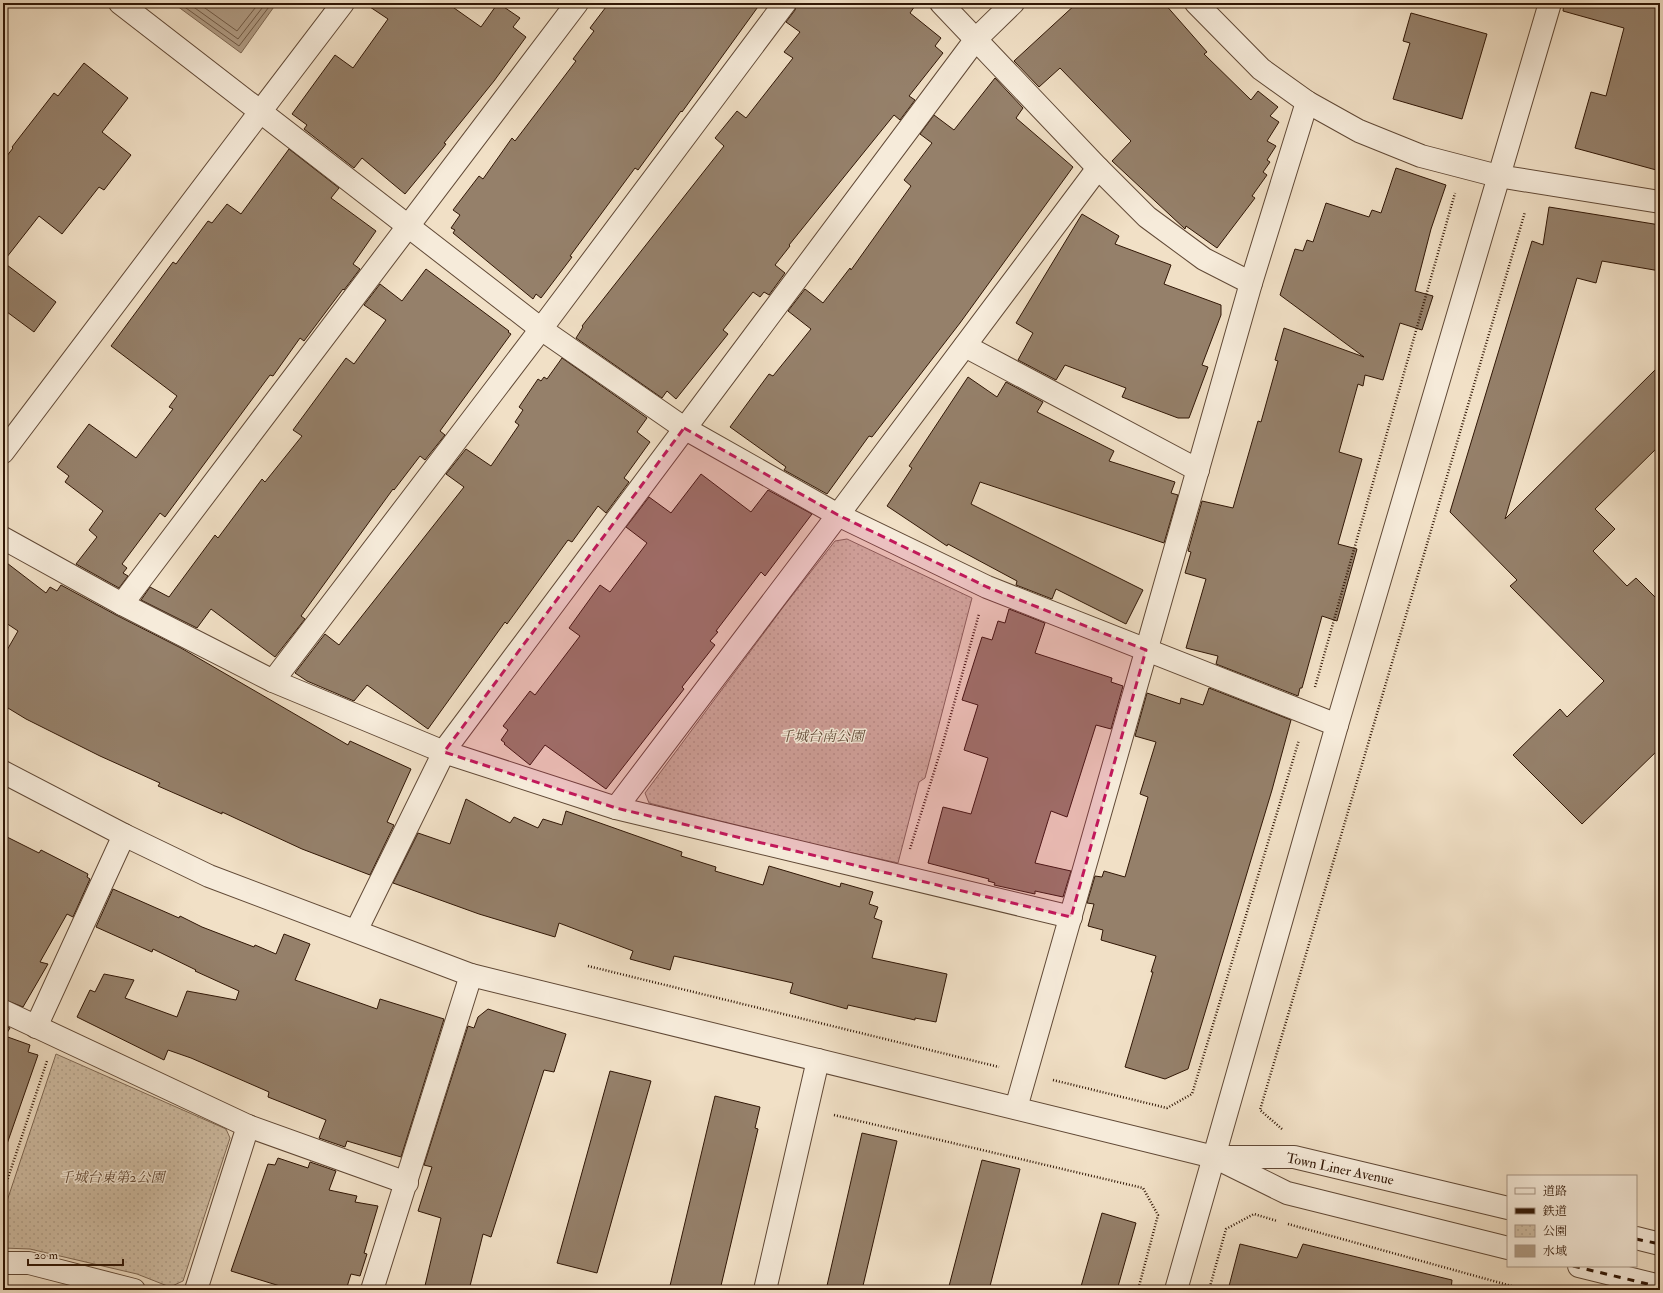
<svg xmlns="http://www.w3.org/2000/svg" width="1663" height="1293" font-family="'IM FELL Double Pica','Noto Serif JP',serif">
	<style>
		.park { fill: url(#park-dots); stroke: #806a56 }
		.water { fill: #b09c85; stroke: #7d6752 }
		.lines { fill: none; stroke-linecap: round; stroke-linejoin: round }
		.shore { stroke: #705a46; stroke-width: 1 }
		.building { fill: #95806a; stroke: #311706 }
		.minor-casing { stroke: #614936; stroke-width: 24 }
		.tertiary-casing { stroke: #614936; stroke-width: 24 }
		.path { stroke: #311706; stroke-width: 2.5; stroke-dasharray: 1 2; stroke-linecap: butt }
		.minor { stroke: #f6ebda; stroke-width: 22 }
		.tertiary { stroke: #f6ebda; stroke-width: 22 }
		.rail { stroke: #311706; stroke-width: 3; stroke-dasharray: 7 7; stroke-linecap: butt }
		.marked { fill: #c2185b; fill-opacity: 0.2; stroke: #c2185b; stroke-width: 3; stroke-dasharray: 8 5; stroke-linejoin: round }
		.labels { text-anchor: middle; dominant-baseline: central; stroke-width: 3; stroke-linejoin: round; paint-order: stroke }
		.park-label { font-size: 14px; font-style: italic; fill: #614936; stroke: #f6ebda }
		.street-label { font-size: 14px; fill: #311706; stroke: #f6ebda }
	</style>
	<defs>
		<pattern id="park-dots" width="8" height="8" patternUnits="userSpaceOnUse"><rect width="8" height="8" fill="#d0bea5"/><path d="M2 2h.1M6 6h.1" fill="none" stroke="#b3a38d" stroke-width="1.8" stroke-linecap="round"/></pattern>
	</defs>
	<rect width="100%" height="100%" fill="#f1e0c6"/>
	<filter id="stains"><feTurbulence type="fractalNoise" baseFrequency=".005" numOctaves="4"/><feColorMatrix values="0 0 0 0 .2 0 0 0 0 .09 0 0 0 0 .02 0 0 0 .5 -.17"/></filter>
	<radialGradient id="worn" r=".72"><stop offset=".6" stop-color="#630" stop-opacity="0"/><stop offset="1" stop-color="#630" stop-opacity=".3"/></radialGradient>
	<!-- park -->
	<g class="park">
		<path d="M847,539L972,598L925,778L919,782L898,863L793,840L649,803L645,793L784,606L835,541Z"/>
		<path d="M56,1054L226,1129L230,1138L183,1281L170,1287L137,1274L30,1249L3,1248V1218L5,1207Z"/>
	</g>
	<!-- water -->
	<path class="water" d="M173,3H275L276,4L241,53Z"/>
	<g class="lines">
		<!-- shore -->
		<g class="shore">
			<path d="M179,3L239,46L272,3"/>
			<path d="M188,3L238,39L266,3"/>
			<path d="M198,3L237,31L259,3"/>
		</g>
	</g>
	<!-- building -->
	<g class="building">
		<path d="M364,3H447L481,27L498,3L520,18L513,27L526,37L494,81L444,143L446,144L443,148L405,194L362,158L354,168L304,129L307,125L292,114L335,55L353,68L388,19Z"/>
		<path d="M609,3H769L766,8L760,4L682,112L681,111L638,170L635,168L570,256L572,257L541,298L536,294L533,299L453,233L455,230L451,228L460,215L453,210L479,176L483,179L512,138L515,141L576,61L573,59L594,31L590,28Z"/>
		<path d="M797,3H917L910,13L941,38L935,46L943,53L909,96L915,100L900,120L894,115L789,245L790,246L775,265L785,273L769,295L764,292L760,297L753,292L723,330L728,334L676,399L667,391L662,398L576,338L583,327L582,326L724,146L715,138L737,111L746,118L793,58L784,52L800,32L786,22L795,10Z"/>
		<path d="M1077,3H1164L1207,52L1204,54L1251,100L1258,91L1278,107L1270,116L1279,122L1267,141L1276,146L1267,160L1270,162L1263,172L1267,175L1252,196L1255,198L1217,248L1186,226L1185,229L1112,161L1131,141L1060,68L1039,87L1014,61Z"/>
		<path d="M1564,3H1660V171L1575,148L1591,92L1606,96L1624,28L1563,11Z"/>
		<path d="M1411,13L1487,34L1462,119L1393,99L1410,43L1403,41Z"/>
		<path d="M84,63L128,98L102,132L131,155L104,190L99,187L62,234L39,216L3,262L56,302L34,332L3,309V161L13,148L12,147L54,93L58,96Z"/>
		<path d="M995,78L1023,108L1016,118L1073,167L960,323L872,437L869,436L827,494L784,470L786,467L730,427L769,374L773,376L811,329L788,311L805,289L823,303L850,268L851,270L911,186L904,180L932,143L920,134L934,115L954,130Z"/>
		<path d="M289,149L339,188L331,198L376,231L353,264L360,269L344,290L343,289L304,341L300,338L273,376L270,375L165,517L160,513L122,564L127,568L123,573L128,576L119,588L76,564L97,537L89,530L103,511L65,482L69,476L57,467L89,424L136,458L173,409L169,407L177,396L111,346L173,262L176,264L208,221L212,223L227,204L241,214Z"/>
		<path d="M1396,168L1446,185L1431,229L1415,291L1433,296L1422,330L1400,323L1383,380L1365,375L1363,386L1358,384L1339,452L1362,459L1338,544L1357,549L1337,621L1322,616L1302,688H1300L1298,696L1216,664L1218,656L1186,648L1206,579L1185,573L1191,552L1188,551L1202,501L1233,508L1258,421L1261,422L1278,361L1275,360L1284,328L1364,357L1280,295L1295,249L1303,251L1307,240L1313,242L1326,203L1369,217L1372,210L1381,213Z"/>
		<path d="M1549,207L1660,225V271L1602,261L1596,283L1577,278L1505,519L1660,365V445L1595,509L1615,529L1593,551L1627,586L1636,578L1660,602V748L1582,824L1513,755L1560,709L1567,717L1604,681L1510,586L1517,580L1450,512L1532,241L1543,245Z"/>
		<path d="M1082,214L1119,236L1115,244L1171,265L1164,284L1221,305V315L1202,365L1208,367L1189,418H1178L1122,397L1126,388L1065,365L1056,380L1018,360L1033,333L1016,323Z"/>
		<path d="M426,269L509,331L508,332L511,334L440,431L445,435L425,460L420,456L394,490L393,489L301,616L305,619L275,657L211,609L197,628L141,600L150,587L169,597L215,535L218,538L262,479L265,482L302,436L293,430L346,358L354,364L386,320L364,305L380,284L402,301Z"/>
		<path d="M562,358L647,418L637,432L650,442L624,478L629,482L606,513L598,506L572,542L568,540L507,624L505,622L428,729L367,685L354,701L307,681L295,673L325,634L339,645L464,487L446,474L466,449L491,466L519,425L515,422L523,410L519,407L538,379L541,381L544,377L547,379Z"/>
		<path d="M968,377L997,397L1006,382L1043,402L1037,412L1114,451L1109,461L1175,482L1171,493L1178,495L1164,543L980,482L971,504L1143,590L1126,624L1056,589L1052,599L1016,585L1017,581L948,544L947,546L887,506L912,468L909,466Z"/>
		<path d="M701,474L751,512L768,490L812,514L765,576L761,572L716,631L718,632L710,641L715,645L682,687L684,689L606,789L545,745L530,765L504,744L505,743L501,740L508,730L503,726L530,691L535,695L580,636L569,628L600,585L610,592L647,543L626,527L649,497L671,513Z"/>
		<path d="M3,560L46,593L50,587L57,591L61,585L116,615L181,648L348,745L350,741L411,769L387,822L394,825L370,875L302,849L222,812V814L158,786L160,783L100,756L26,719L3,705V657L18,631L3,621Z"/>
		<path d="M1009,609L1045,623L1035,653L1112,678L1111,682L1123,686L1111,729L1096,725L1067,817L1051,811L1035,863L1071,871L1063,897L1035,891V894L994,885L995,883L988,881L989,879L928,863L943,807L971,814L988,758L964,750L978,705L962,700L982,637L992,640L998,621L1005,623Z"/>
		<path d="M1209,688L1291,720L1272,790L1188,1069L1165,1079L1125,1067L1153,972H1151L1156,956L1101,940L1103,930L1088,926L1094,904L1087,903L1095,876L1102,877L1104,871L1125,877L1148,797L1140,794L1156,742L1135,736L1147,693L1180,704L1181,698L1203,705Z"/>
		<path d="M466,799L510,823L514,817L538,828L543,819L562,825L566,811L682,852L681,856L716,867L715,871L763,885L769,866L840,887L841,883L873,892L869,904L878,907L874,918L882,921L872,958L947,974L936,1022L915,1018V1020L848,1005L847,1009L790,993L793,983L674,956L670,970L630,959L633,951L559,923L555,937L479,914L393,883L418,833L450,844Z"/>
		<path d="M3,835L39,853L41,850L88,874L87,877L90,879L73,917L67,914L40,962L48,964L23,1007L3,999Z"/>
		<path d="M113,889L179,918L180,916L202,927L254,947L255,945L276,954L284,934L310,944L295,980L377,1009L380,999L444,1019L401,1157L347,1141L345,1147L319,1138L326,1120L268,1097L269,1092L191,1058L168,1050L164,1060L77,1017L90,990L95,992L104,974L134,980L125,998L177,1017L187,991L236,1000L239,991L195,971L196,970L153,949L152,952L96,927Z"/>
		<path d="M488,1009L566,1034L554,1072L544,1070L491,1237L483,1234L469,1290H424L441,1218L418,1211L432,1167L424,1165L468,1026L474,1028L478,1017Z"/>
		<path d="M3,1025L10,1028L5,1036L30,1045L28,1052L38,1055L7,1144L3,1143Z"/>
		<path d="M610,1071L651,1081L597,1273L557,1263Z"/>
		<path d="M715,1096L760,1107L755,1128L758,1129L720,1290H669Z"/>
		<path d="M862,1133L897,1141L862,1290H826Z"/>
		<path d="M278,1158L308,1168L310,1162L336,1171L329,1190L357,1196L355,1202L378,1206L364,1253L367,1254L360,1276L351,1274L346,1290H293L231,1271L268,1164L275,1165Z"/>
		<path d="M982,1160L1020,1169L989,1290H948Z"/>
		<path d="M1102,1213L1136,1223L1117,1290H1080Z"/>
		<path d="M1240,1244L1297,1258L1303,1244L1452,1280L1451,1290H1228Z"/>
	</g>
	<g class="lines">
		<defs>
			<g id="minor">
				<path d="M120,3L541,329L684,428L838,515L987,587L1337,725"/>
				<path d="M941,3L1098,168L1147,217L1204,259L1251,283"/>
				<path d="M260,112L343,3"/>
				<path d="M1498,176L1660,202"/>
				<path d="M965,346L1198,470"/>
				<path d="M3,538L122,604L273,681L444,752L616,808L1071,917"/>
				<path d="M122,604L577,3"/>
				<path d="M273,681L541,329L785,3"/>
				<path d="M616,808L838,515L1098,168"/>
				<path d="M356,931L446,748L976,39L1013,3"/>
				<path d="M3,1011L248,1126L407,1183"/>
				<path d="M36,1027L124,835"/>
				<path d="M1016,1108L1251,283L1307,102"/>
				<path d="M3,1263H29L134,1290"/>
				<path d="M196,1290L248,1126"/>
				<path d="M372,1290L471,975"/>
				<path d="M765,1290L818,1060"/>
			</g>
			<g id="tertiary">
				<path d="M1196,3L1261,69L1307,102L1359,131L1421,156L1498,176"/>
				<path d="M3,452L260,112"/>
				<path d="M3,772L124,835L209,876L471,975L1214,1157L1287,1193L1508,1248"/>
				<path d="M1219,1157H1294L1508,1208"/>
				<path d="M1636,1238L1660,1244"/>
				<path d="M1579,1266L1660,1286"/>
				<path d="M1176,1290L1337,725L1550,3"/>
			</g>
		</defs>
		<!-- minor casing -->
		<use href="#minor" class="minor-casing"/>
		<!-- tertiary casing -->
		<use href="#tertiary" class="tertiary-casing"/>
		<!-- path -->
		<g class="path">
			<path d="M1315,687L1455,193"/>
			<path d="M910,849L943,743L979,614"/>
			<path d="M588,966L999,1067"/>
			<path d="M1053,1080L1167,1108L1192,1094L1299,740"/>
			<path d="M834,1115L1143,1188L1158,1215L1138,1290"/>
			<path d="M1282,1129L1260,1110L1525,212"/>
			<path d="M3,1193L47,1061"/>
			<path d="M1288,1224L1526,1290"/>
			<path d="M1209,1290L1226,1229L1254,1214L1277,1221"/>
		</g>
		<!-- minor -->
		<use href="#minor" class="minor"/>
		<!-- tertiary -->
		<use href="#tertiary" class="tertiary"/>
		<!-- rail -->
		<g class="rail">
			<path d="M1636,1239L1660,1244"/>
			<path d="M1573,1266L1660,1287"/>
		</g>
	</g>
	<!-- marked area -->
	<path class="marked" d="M684,428L838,515L987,587L1146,650L1071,917L616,808L444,752Z"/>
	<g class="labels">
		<!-- park labels -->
		<g class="park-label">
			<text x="822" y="736">千城台南公園</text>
			<text x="112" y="1177">千城台東第2公園</text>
		</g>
		<!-- street labels -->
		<g class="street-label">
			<text transform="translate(1340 1169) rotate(12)">Town Liner Avenue</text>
		</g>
	</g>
	<!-- margin -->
	<rect width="1663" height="1293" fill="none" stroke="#f1e0c6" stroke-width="16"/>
	<rect x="4" y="4" width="1655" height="1285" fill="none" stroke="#311706" stroke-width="2"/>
	<rect x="8" y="8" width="1647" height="1277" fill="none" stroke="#311706"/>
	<!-- legend -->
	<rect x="1507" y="1175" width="130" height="92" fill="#f6ebda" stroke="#a79685"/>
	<rect x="1515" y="1188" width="20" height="6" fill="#f6ebda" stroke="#a79685"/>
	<text x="1543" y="1195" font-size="12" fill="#311706">道路</text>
	<rect x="1515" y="1208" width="20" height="6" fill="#311706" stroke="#a79685"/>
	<text x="1543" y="1215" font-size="12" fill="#311706">鉄道</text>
	<rect x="1515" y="1225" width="20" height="12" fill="url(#park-dots)" stroke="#a79685"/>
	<text x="1543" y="1235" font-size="12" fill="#311706">公園</text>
	<rect x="1515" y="1245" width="20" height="12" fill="#b09c85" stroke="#a79685"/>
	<text x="1543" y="1255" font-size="12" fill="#311706">水域</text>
	<!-- scale -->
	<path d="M28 1259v6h95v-6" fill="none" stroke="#311706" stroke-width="2"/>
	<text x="34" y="1259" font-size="12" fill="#311706" stroke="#f6ebda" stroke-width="3" paint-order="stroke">20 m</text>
	<rect width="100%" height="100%" filter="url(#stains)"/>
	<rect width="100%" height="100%" fill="url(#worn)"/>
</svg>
